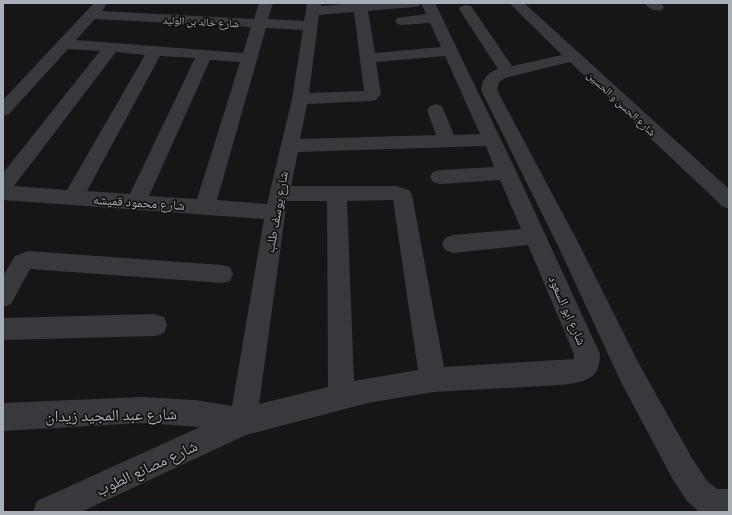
<svg xmlns="http://www.w3.org/2000/svg" width="732" height="515" font-family="'Exo 2','Noto Naskh Arabic',sans-serif">
	<style>
		.lines { fill: none; stroke-linecap: round; stroke-linejoin: round }
		.minor { fill: #37393c; fill-rule: evenodd }
		.labels { text-anchor: middle; dominant-baseline: central; stroke-width: 3.5; stroke-linejoin: round; paint-order: stroke }
		.far-street-label { font-size: 11px; fill: #a9afb6; stroke: #111112 }
		.street-label { font-size: 13px; fill: #a9afb6; stroke: #111112 }
		.near-street-label { font-size: 16px; fill: #a9afb6; stroke: #111112 }
	</style>
	<rect width="100%" height="100%" fill="#161617"/>
	<g class="lines">
		<!-- minor -->
		<g class="minor">
			<path d="M94,3H107L102,11L254,19L259,3H273L268,19L304,21L307,3H321V6L353,3H421L419,6L414,7L368,11L375,53L441,47L430,23L402,25L397,24L395,21L397,18L426,14L421,3H435L517,173L600,354C600,381 583,382 561,385L433,392L368,403L246,435L81,512H33L37,501L200,427L142,423L3,431V403L142,397L195,400L232,406L264,219L3,200V173L100,51L68,49L9,114L3,116V100ZM354,12L364,91L309,93L319,15ZM95,19L251,27L243,53L76,40ZM266,28L303,30L292,99L267,204L217,200ZM116,52L145,55L67,190L14,186ZM160,56L195,58L130,194L87,191ZM445,56L480,134L454,135L442,106L436,104L430,106L427,110L436,135L300,139L307,104L370,101L376,100L381,94L376,62ZM210,60L240,62L197,199L149,196ZM486,146L494,167L440,170L433,172L430,177L433,182L440,184L500,180L521,229L453,235L445,238L442,244L445,250L453,253L528,245L574,354V359L444,367L412,195L409,190L396,186H291L298,152ZM393,200L418,370L354,381L347,201ZM287,201H327L328,387L259,404Z"/>
			<path d="M509,3H524L729,189V209L722,206L570,62L505,78L499,82L497,90L579,244L639,364L692,458L707,481L717,489H729V512H699L687,501L672,478L621,382L560,250L481,90C482,79 488,72 498,69L459,9L461,6L466,5L471,6L512,66L562,55Z"/>
			<path d="M645,3H661L664,7L662,10C654,12 649,9 645,3Z"/>
			<path d="M28,251L222,265L230,267L233,274L230,281L222,283L30,269L11,304L3,307V276L15,256Z"/>
			<path d="M155,314L164,317L167,325L164,333L155,336L3,340V318Z"/>
		</g>
	</g>
	<g class="labels">
		<!-- far-street labels -->
		<g class="far-street-label">
			<text transform="translate(201 21) rotate(3)">شارع خالد بن الوليد</text>
			<text transform="translate(622 103) rotate(43)">شارع الحسن و الحسين</text>
		</g>
		<!-- street labels -->
		<g class="street-label">
			<text transform="translate(139 202) rotate(4)">شارع محمود قميشه</text>
			<text transform="translate(276 212) rotate(-80)">شارع يوسف طلب</text>
			<text transform="translate(568 310) rotate(66)">شارع ابو السعود</text>
		</g>
		<!-- near-street labels -->
		<g class="near-street-label">
			<text transform="translate(111 414) rotate(-1)">شارع عبد المجيد زيدان</text>
			<text transform="translate(146 467) rotate(-25)">شارع مصانع الطوب</text>
		</g>
	</g>
	<!-- border -->
	<rect width="732" height="515" fill="none" stroke="#a9afb6" stroke-width="8"/>
</svg>
